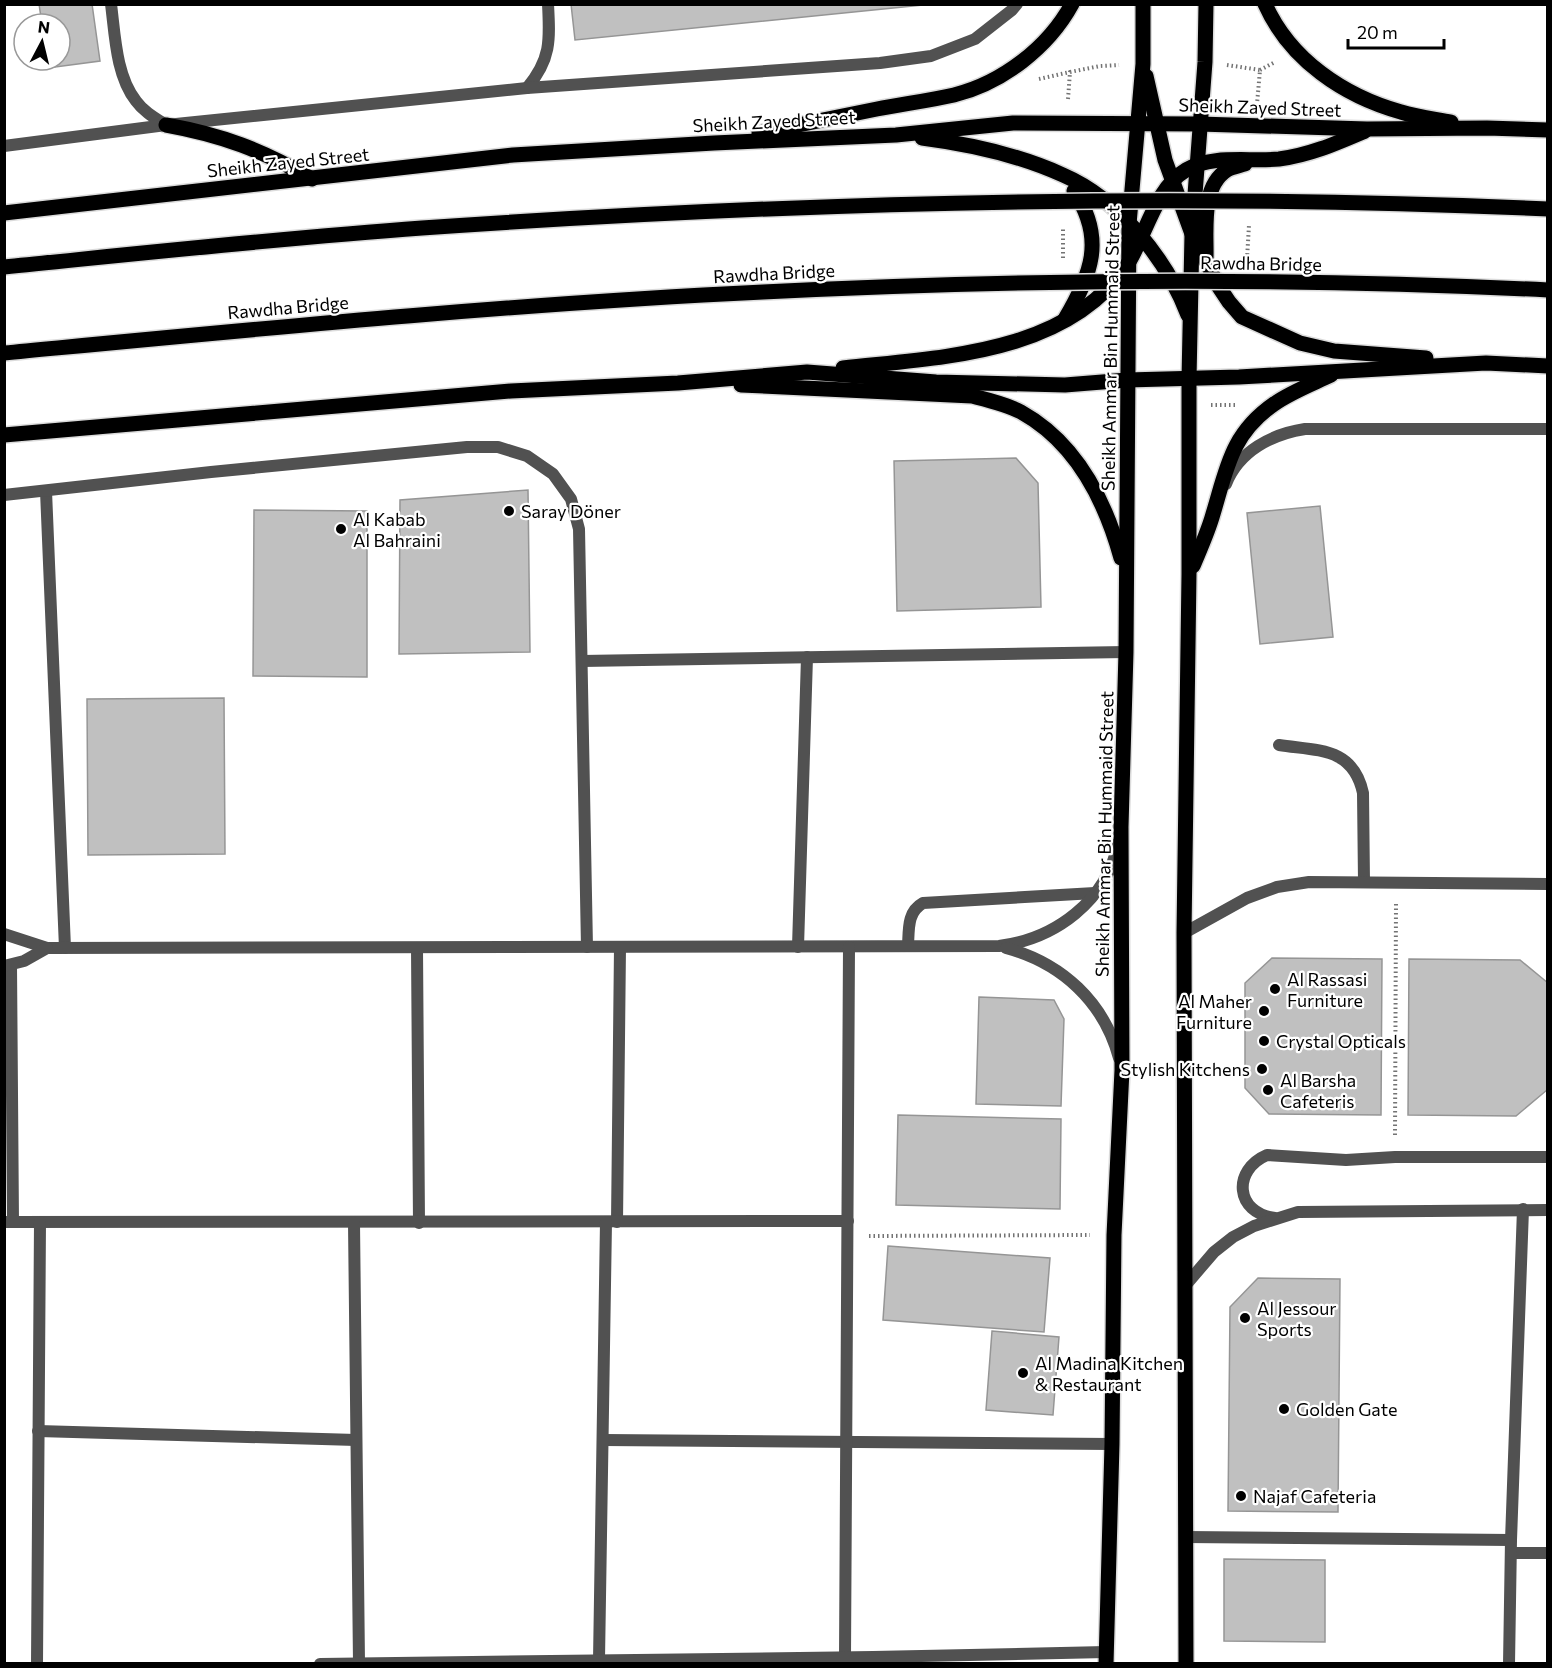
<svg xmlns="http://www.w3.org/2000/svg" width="1552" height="1668" font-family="Commissioner,sans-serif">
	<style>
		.building { fill: #c0c0c0; stroke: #959595; stroke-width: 1.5 }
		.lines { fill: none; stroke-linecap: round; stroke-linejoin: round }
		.primary-casing { stroke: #dbdbdb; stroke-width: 18 }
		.path { stroke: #737373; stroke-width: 4; stroke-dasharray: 1.5 3; stroke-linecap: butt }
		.service { stroke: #515151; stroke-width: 12 }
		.minor { stroke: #515151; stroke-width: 12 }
		.tertiary { stroke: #515151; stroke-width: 12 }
		.primary { stroke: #000; stroke-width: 15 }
		.primary-bridge-casing { stroke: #dbdbdb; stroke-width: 18; stroke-linecap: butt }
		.primary-bridge { stroke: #000; stroke-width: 15 }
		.poi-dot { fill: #000; stroke: #fff; stroke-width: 2 }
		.labels { text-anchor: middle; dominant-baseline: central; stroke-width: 4.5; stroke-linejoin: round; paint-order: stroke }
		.street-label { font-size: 18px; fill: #000; stroke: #fff }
		.poi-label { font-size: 18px; fill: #000; stroke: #fff; text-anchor: start }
	</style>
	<rect width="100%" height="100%" fill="#fff"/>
	<!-- building -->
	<g class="building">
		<path d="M39,4H92L100,61L48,68L47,60H60V24H42Z"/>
		<path d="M571,4H933L575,40Z"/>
		<path d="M1016,458L1038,483L1041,607L897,611L894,461Z"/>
		<path d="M528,490L530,652L399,654L400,500Z"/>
		<path d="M1320,506L1333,637L1260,644L1247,513Z"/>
		<path d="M254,510L367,511V677L253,676Z"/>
		<path d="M224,698L225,854L88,855L87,699Z"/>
		<path d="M1272,958L1382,959L1381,1115L1269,1114L1245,1088V983Z"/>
		<path d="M1409,959L1520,960L1548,983L1547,1090L1516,1116L1408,1115Z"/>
		<path d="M979,997L1054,1000L1064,1019L1061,1106L976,1104Z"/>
		<path d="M898,1115L1061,1119L1060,1209L896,1205Z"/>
		<path d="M888,1246L1050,1258L1044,1332L883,1320Z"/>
		<path d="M1258,1278L1340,1279L1338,1512L1228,1511L1230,1307Z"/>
		<path d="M992,1331L1059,1337L1053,1415L986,1410Z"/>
		<path d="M1224,1559L1325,1560V1642L1224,1641Z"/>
	</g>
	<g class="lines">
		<defs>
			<g id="primary">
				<path d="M1265,4C1290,60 1344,96 1401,112C1417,117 1435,119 1451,122"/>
				<path d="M1146,76L1165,160L1192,234L1219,287L1229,302L1242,317L1300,343L1334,351L1426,358"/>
				<path d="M166,125C222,135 262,150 312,179"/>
				<path d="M759,133C798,125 837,117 877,109C902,104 928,101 954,95C1002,83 1048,48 1072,4"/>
				<path d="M922,138C969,144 1019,155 1063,175C1119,199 1167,260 1188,315"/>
				<path d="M4,213L513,155L714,143L896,135L1013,123L1199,124L1367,129L1487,128L1548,130"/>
				<path d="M1206,259C1207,232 1200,187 1227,170C1232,167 1239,166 1245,164"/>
				<path d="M1065,319C1091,275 1106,239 1074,191"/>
				<path d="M843,368C939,357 1066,355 1127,265C1145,238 1155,188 1186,170C1212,154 1250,162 1279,159C1310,155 1337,143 1365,131"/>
				<path d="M741,385L972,396C988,400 1006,404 1021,412C1075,442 1105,500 1121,558"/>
				<path d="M4,435L511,391L678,383L807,372L936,382L1065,385L1127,380L1239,377L1486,363L1548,366"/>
				<path d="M1193,566C1200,549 1208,532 1213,514C1227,468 1231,434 1274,404C1291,392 1312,384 1331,375"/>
				<path d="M1106,1664L1112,1444L1114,1235L1122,1070L1121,827L1126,652L1129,224L1143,64V4"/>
				<path d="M1186,1664L1184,933L1189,574V379L1192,234L1205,62L1206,4"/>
			</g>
		</defs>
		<!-- primary casing -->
		<use href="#primary" class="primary-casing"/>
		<!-- path -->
		<g class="path">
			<path d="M1227,65L1260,70L1257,104"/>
			<path d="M1260,70L1275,62"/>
			<path d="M1039,79L1070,72"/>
			<path d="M1068,99L1070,72L1100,66L1119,65"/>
			<path d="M1063,258V227"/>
			<path d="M1247,259L1249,225"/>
			<path d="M1211,405H1236"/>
			<path d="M1395,1135L1396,903"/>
			<path d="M869,1236L1090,1235"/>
		</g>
		<!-- service -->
		<g class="service">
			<path d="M111,4C115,35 116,76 136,101C144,112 155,118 166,125"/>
			<path d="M527,88C551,59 550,41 548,4"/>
			<path d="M1279,745C1318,751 1353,747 1363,793L1364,882"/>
			<path d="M908,946C909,929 907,912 923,903L1095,893"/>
			<path d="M798,947L807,657"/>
			<path d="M417,948L419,1223"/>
			<path d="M11,965L13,1222"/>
			<path d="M617,1222L620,947"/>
			<path d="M38,1431L356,1440"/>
			<path d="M603,1440L1112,1444"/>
			<path d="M1185,1537L1511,1540"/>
		</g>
		<!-- minor -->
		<g class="minor">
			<path d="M4,146L166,125L527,88L880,63L931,56L975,39L1012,10L1017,4"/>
			<path d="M46,491L65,948"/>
			<path d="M4,495L211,472L467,447H498L527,456L553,474L571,499L579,529L587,947"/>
			<path d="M582,661L1126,652"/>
			<path d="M1184,933L1247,898L1277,887L1309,882L1548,884"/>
			<path d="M4,934L47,948L999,946C1055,939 1107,901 1118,843"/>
			<path d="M1006,948C1062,963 1104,1002 1119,1058"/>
			<path d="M4,966L24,961L47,948"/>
			<path d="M1275,1218C1235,1213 1232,1170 1267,1155L1346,1160L1395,1157H1548"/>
			<path d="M4,1222L848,1221"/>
			<path d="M354,1223L359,1663"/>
			<path d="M1184,1287L1214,1252L1233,1237L1254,1226L1298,1212L1548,1210"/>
			<path d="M1511,1553H1548"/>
			<path d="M845,1657L849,947"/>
			<path d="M599,1660L606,1222"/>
			<path d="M37,1664L40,1222"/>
			<path d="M320,1664L873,1657L1106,1652"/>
			<path d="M1509,1664L1511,1540L1523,1209"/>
		</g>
		<!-- tertiary -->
		<path class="tertiary" d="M1226,484C1239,451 1272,434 1305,429H1548"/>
		<!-- primary -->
		<use href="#primary" class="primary"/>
		<defs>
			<g id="primary-bridge">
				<path d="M4,267C144,253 283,238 422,228C796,202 1173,192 1548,209"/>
				<path d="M4,353C257,329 510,304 763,292C1024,279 1287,277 1548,290"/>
			</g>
		</defs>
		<!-- primary-bridge casing -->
		<use href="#primary-bridge" class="primary-bridge-casing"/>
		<!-- primary-bridge -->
		<use href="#primary-bridge" class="primary-bridge"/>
	</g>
	<!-- markers -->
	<g class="poi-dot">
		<circle cx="509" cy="511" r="6"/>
		<circle cx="341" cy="529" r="6"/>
		<circle cx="1275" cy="989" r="6"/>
		<circle cx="1264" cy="1011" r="6"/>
		<circle cx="1264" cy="1041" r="6"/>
		<circle cx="1262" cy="1069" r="6"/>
		<circle cx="1268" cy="1090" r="6"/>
		<circle cx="1245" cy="1318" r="6"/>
		<circle cx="1023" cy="1373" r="6"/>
		<circle cx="1284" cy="1409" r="6"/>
		<circle cx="1241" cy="1496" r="6"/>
	</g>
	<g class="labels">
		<!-- street labels -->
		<g class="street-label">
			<text transform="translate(1260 107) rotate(2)">Sheikh Zayed Street</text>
			<text transform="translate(774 121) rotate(-3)">Sheikh Zayed Street</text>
			<text transform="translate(288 162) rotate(-6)">Sheikh Zayed Street</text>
			<text transform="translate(1261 263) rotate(1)">Rawdha Bridge</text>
			<text transform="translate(774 273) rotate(-3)">Rawdha Bridge</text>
			<text transform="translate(288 307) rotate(-5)">Rawdha Bridge</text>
			<text transform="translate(1110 348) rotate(-89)">Sheikh Ammar Bin Hummaid Street</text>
			<text transform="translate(1104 834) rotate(-89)">Sheikh Ammar Bin Hummaid Street</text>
		</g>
		<!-- poi labels -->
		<g class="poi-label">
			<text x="521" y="511">Saray Döner</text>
			<text x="353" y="519">Al Kabab<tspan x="353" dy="21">Al Bahraini</tspan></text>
			<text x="1287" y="979">Al Rassasi<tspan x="1287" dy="21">Furniture</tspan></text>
			<text x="1252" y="1001" text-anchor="end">Al Maher<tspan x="1252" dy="21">Furniture</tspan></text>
			<text x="1276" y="1041">Crystal Opticals</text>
			<text x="1250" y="1069" text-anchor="end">Stylish Kitchens</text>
			<text x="1280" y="1080">Al Barsha<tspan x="1280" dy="21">Cafeteris</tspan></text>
			<text x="1257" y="1308">Al Jessour<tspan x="1257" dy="21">Sports</tspan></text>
			<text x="1035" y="1363">Al Madina Kitchen<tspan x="1035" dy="21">&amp; Restaurant</tspan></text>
			<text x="1296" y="1409">Golden Gate</text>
			<text x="1253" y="1496">Najaf Cafeteria</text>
		</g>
	</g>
	<!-- border -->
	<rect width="1552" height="1668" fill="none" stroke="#000000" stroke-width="12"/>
	<!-- north arrow -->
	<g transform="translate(42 42) rotate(7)"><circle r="28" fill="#ffffff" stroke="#999999" stroke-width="1.5"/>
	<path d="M0-4.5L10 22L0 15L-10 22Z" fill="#000000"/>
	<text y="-9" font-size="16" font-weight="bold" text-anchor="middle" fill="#000000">N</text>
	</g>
	<!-- scale -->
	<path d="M1348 39v9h96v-9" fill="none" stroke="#000000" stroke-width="3"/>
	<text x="1357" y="39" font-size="18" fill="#000000" stroke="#ffffff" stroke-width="4.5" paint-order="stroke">20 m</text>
</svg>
